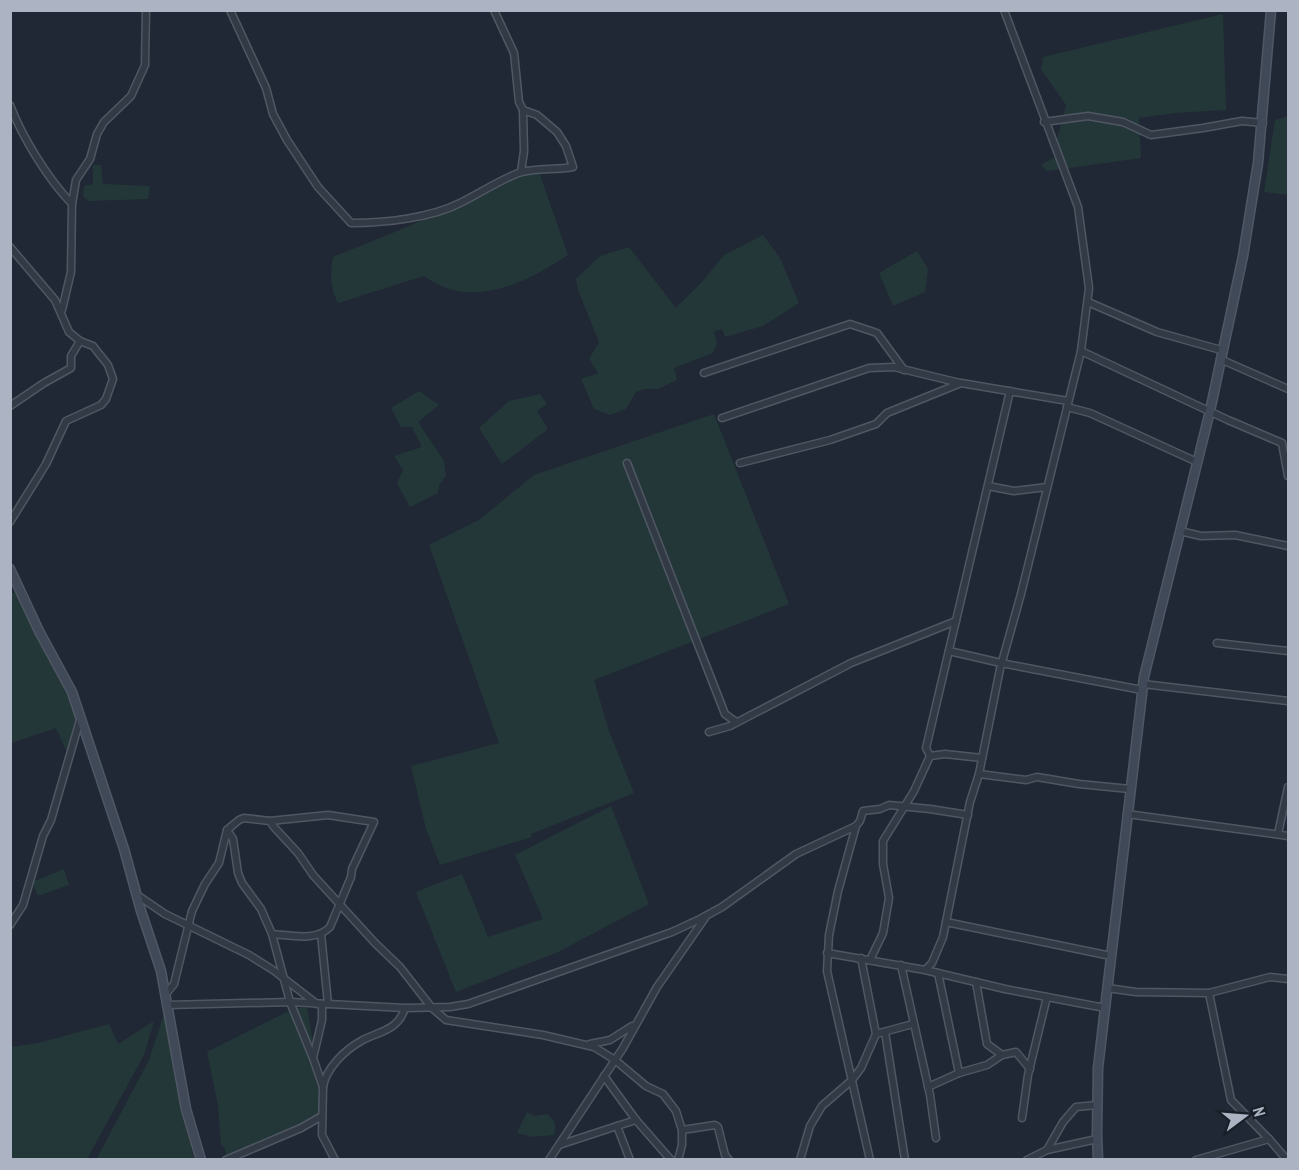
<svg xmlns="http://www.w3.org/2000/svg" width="1299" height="1170" font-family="'PT Sans Narrow',sans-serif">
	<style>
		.green { fill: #243738 }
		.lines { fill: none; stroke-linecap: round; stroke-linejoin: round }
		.street-casing { stroke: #505764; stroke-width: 9 }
		.secondary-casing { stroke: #505764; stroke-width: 11 }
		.street { stroke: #323a45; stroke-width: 6 }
		.secondary { stroke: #404958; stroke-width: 8 }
	</style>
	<rect width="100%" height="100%" fill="#1f2834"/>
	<!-- green -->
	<g class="green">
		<path d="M1223,14L1226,110L1175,113L1139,118L1141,158L1047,171L1041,165L1058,155L1055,147L1066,105L1041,69L1043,57Z"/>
		<path d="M1288,116V195L1264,192L1275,120Z"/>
		<path d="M93,165H101L103,184L150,186L148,199L89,201L83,197L84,186L93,184Z"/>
		<path d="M539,172L568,255C526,283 471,311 424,276L338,303C330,287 330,275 333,257L407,227L523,175Z"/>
		<path d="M763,235L780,258L799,303L763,326L725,337L722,329L714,332L717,343L713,353L674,368L677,380L658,389H645L636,392L626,409L610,415L594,409L581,379L598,373L589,359L599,342L578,290L576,279L600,256L629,247L676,308L702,282L724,255Z"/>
		<path d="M917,251L928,269L925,292L893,306L879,273Z"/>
		<path d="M419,391L439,405L418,422L444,461L446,475L439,486L438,493L410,507L397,483L403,470L394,456L422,447L412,427H401L391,408Z"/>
		<path d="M540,394L547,404L537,411L548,429L502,464L479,428L509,401Z"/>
		<path d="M714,414L789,604L594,680L609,731L634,793L531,834L532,837L440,865L426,829L411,766L499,743L429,545L479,520L534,475Z"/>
		<path d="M10,593H17L60,676L77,719L67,752L56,728L11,743Z"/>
		<path d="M611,806L649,904L558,952L456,992L416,892L462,874L488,937L543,919L515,855Z"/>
		<path d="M64,869L69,885L38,896L32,882Z"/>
		<path d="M295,1008H307L321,1087V1119L227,1159L225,1149L221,1144L218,1105L207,1052Z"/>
		<path d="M165,1011L182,1105L194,1159L96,1160L149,1060Z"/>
		<path d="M154,1021L144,1055L87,1159H11V1047L38,1043L109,1024L118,1044Z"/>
		<path d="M527,1112L534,1116L547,1114C554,1120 558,1125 554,1135L532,1137L517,1133Z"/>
	</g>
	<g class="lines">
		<defs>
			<g id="street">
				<path d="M230,10L266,88L273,114L287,140L318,187L351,223C384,223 431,218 460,203C477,195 506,176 522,172C538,168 556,170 573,167L566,146L557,132L537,115L523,110L519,102L514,53L494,10"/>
				<path d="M10,105C22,137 48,179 72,204L71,272L62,310"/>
				<path d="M1044,122L1088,116L1123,122L1151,135L1203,128L1242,121L1263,123"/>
				<path d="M521,172L524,151L523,110"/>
				<path d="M72,204L76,180L90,159L97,134L104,122L131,96L145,65L146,10"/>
				<path d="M10,247L55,300L69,332L80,341L93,346L108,365L113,379L106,399L101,405L66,421L46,464L10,522"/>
				<path d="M1088,302L1157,332L1221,350"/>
				<path d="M1081,351L1228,420L1282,443L1288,476"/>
				<path d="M1220,359L1288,389"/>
				<path d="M704,373L850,324L877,333L904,370"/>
				<path d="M10,406L44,383L71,368V356L80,341"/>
				<path d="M1067,407L1090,413L1197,462"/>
				<path d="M722,418L869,368L894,367L960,383"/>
				<path d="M627,463L725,714L736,722"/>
				<path d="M740,463L830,440L876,424L887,413L961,383L1068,401"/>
				<path d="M988,486L1014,491L1047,487"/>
				<path d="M1180,531L1201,536L1235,535L1288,546"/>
				<path d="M1217,643L1288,651"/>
				<path d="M949,651L1001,663L1142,690"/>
				<path d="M1143,684L1288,701"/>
				<path d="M709,732L730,726L851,663L956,621"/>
				<path d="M930,756L926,748L1010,391"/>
				<path d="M979,774L1026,780L1037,777L1079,784L1130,789"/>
				<path d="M1127,814L1288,836"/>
				<path d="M270,821L328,815L374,822L352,869L351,877L330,927C316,942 290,935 272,934"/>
				<path d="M856,826L838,891L829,935L827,971L870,1160"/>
				<path d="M227,830L233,839L238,873L242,883L261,909L272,934L290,1002L313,1058"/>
				<path d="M1278,834L1288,787"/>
				<path d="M137,895L165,914L249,955L273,970L317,1004"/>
				<path d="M946,922L1111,956"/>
				<path d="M10,925L23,905L43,836L51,820L80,720"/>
				<path d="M321,934L328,1004"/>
				<path d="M827,953L925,970L1005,989L1105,1008"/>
				<path d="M861,958L876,1034"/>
				<path d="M870,960L883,933L889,898L883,864V841L914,791L930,756L945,754L982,758"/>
				<path d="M901,965L930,1095L936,1138"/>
				<path d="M925,970L932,963L943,937L970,802L979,774L1000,669L1021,594L1081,351L1089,288L1078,207L1004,10"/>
				<path d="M938,973L959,1073"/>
				<path d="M976,982L987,1044L1002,1055L1016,1052L1030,1069"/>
				<path d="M1107,988L1136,992L1209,993L1231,1100L1269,1139L1287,1160"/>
				<path d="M1209,993L1270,977L1288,979"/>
				<path d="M165,995L174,984L192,911L205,884L219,863L227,830L239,820L244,818L270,821L274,827L298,853L313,875L375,943L400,967L432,1008L446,1020L543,1035L594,1047L615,1060L646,1086L663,1094L676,1111L682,1130L715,1125L718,1127L725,1155L729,1160"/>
				<path d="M322,1004V1020L313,1058L323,1087L322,1135L335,1160"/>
				<path d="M167,1005L290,1002L405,1008L450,1007L468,1004L672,932L700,919L722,907L796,854L856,826L860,821L863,811L880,809L889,805L930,809L968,815"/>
				<path d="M885,1032L905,1160"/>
				<path d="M590,1044L610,1040L632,1026"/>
				<path d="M604,1076L636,1120L671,1160"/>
				<path d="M323,1087C326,1068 345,1050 361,1041C379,1031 398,1031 405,1008"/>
				<path d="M928,1087L959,1073L987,1065L1002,1055"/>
				<path d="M1022,1118L1028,1075L1047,997"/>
				<path d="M617,1126L636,1120"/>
				<path d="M559,1145L617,1126L630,1160"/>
				<path d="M1047,1150L1097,1139"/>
				<path d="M226,1160L301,1128L322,1116"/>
				<path d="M549,1160L623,1048L657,987L705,918"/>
				<path d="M678,1160L682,1145V1130"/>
				<path d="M800,1160L810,1126L822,1106L852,1080L861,1068L876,1034L913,1024"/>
				<path d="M1027,1160L1047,1150L1063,1122L1076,1107L1097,1105"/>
				<path d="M1196,1160L1269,1139"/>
			</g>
			<g id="secondary">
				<path d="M10,569L39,631L72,692L124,849L141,911L161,971L186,1109L201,1160"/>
				<path d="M1098,1160L1097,1134L1098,1068L1144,677L1210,411L1243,256L1258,163L1271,10"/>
			</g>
		</defs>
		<!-- street casing -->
		<use href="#street" class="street-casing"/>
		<!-- secondary casing -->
		<use href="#secondary" class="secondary-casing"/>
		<!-- street -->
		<use href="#street" class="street"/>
		<!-- secondary -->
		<use href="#secondary" class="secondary"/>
	</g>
	<!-- border -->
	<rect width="1299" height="1170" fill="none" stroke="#acb4c3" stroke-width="24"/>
	<!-- north arrow -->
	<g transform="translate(1245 1116) rotate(74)" stroke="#181f29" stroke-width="4.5" paint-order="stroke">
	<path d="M0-4.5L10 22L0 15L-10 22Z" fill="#acb4c3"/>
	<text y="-9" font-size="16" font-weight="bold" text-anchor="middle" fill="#acb4c3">N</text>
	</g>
</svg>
